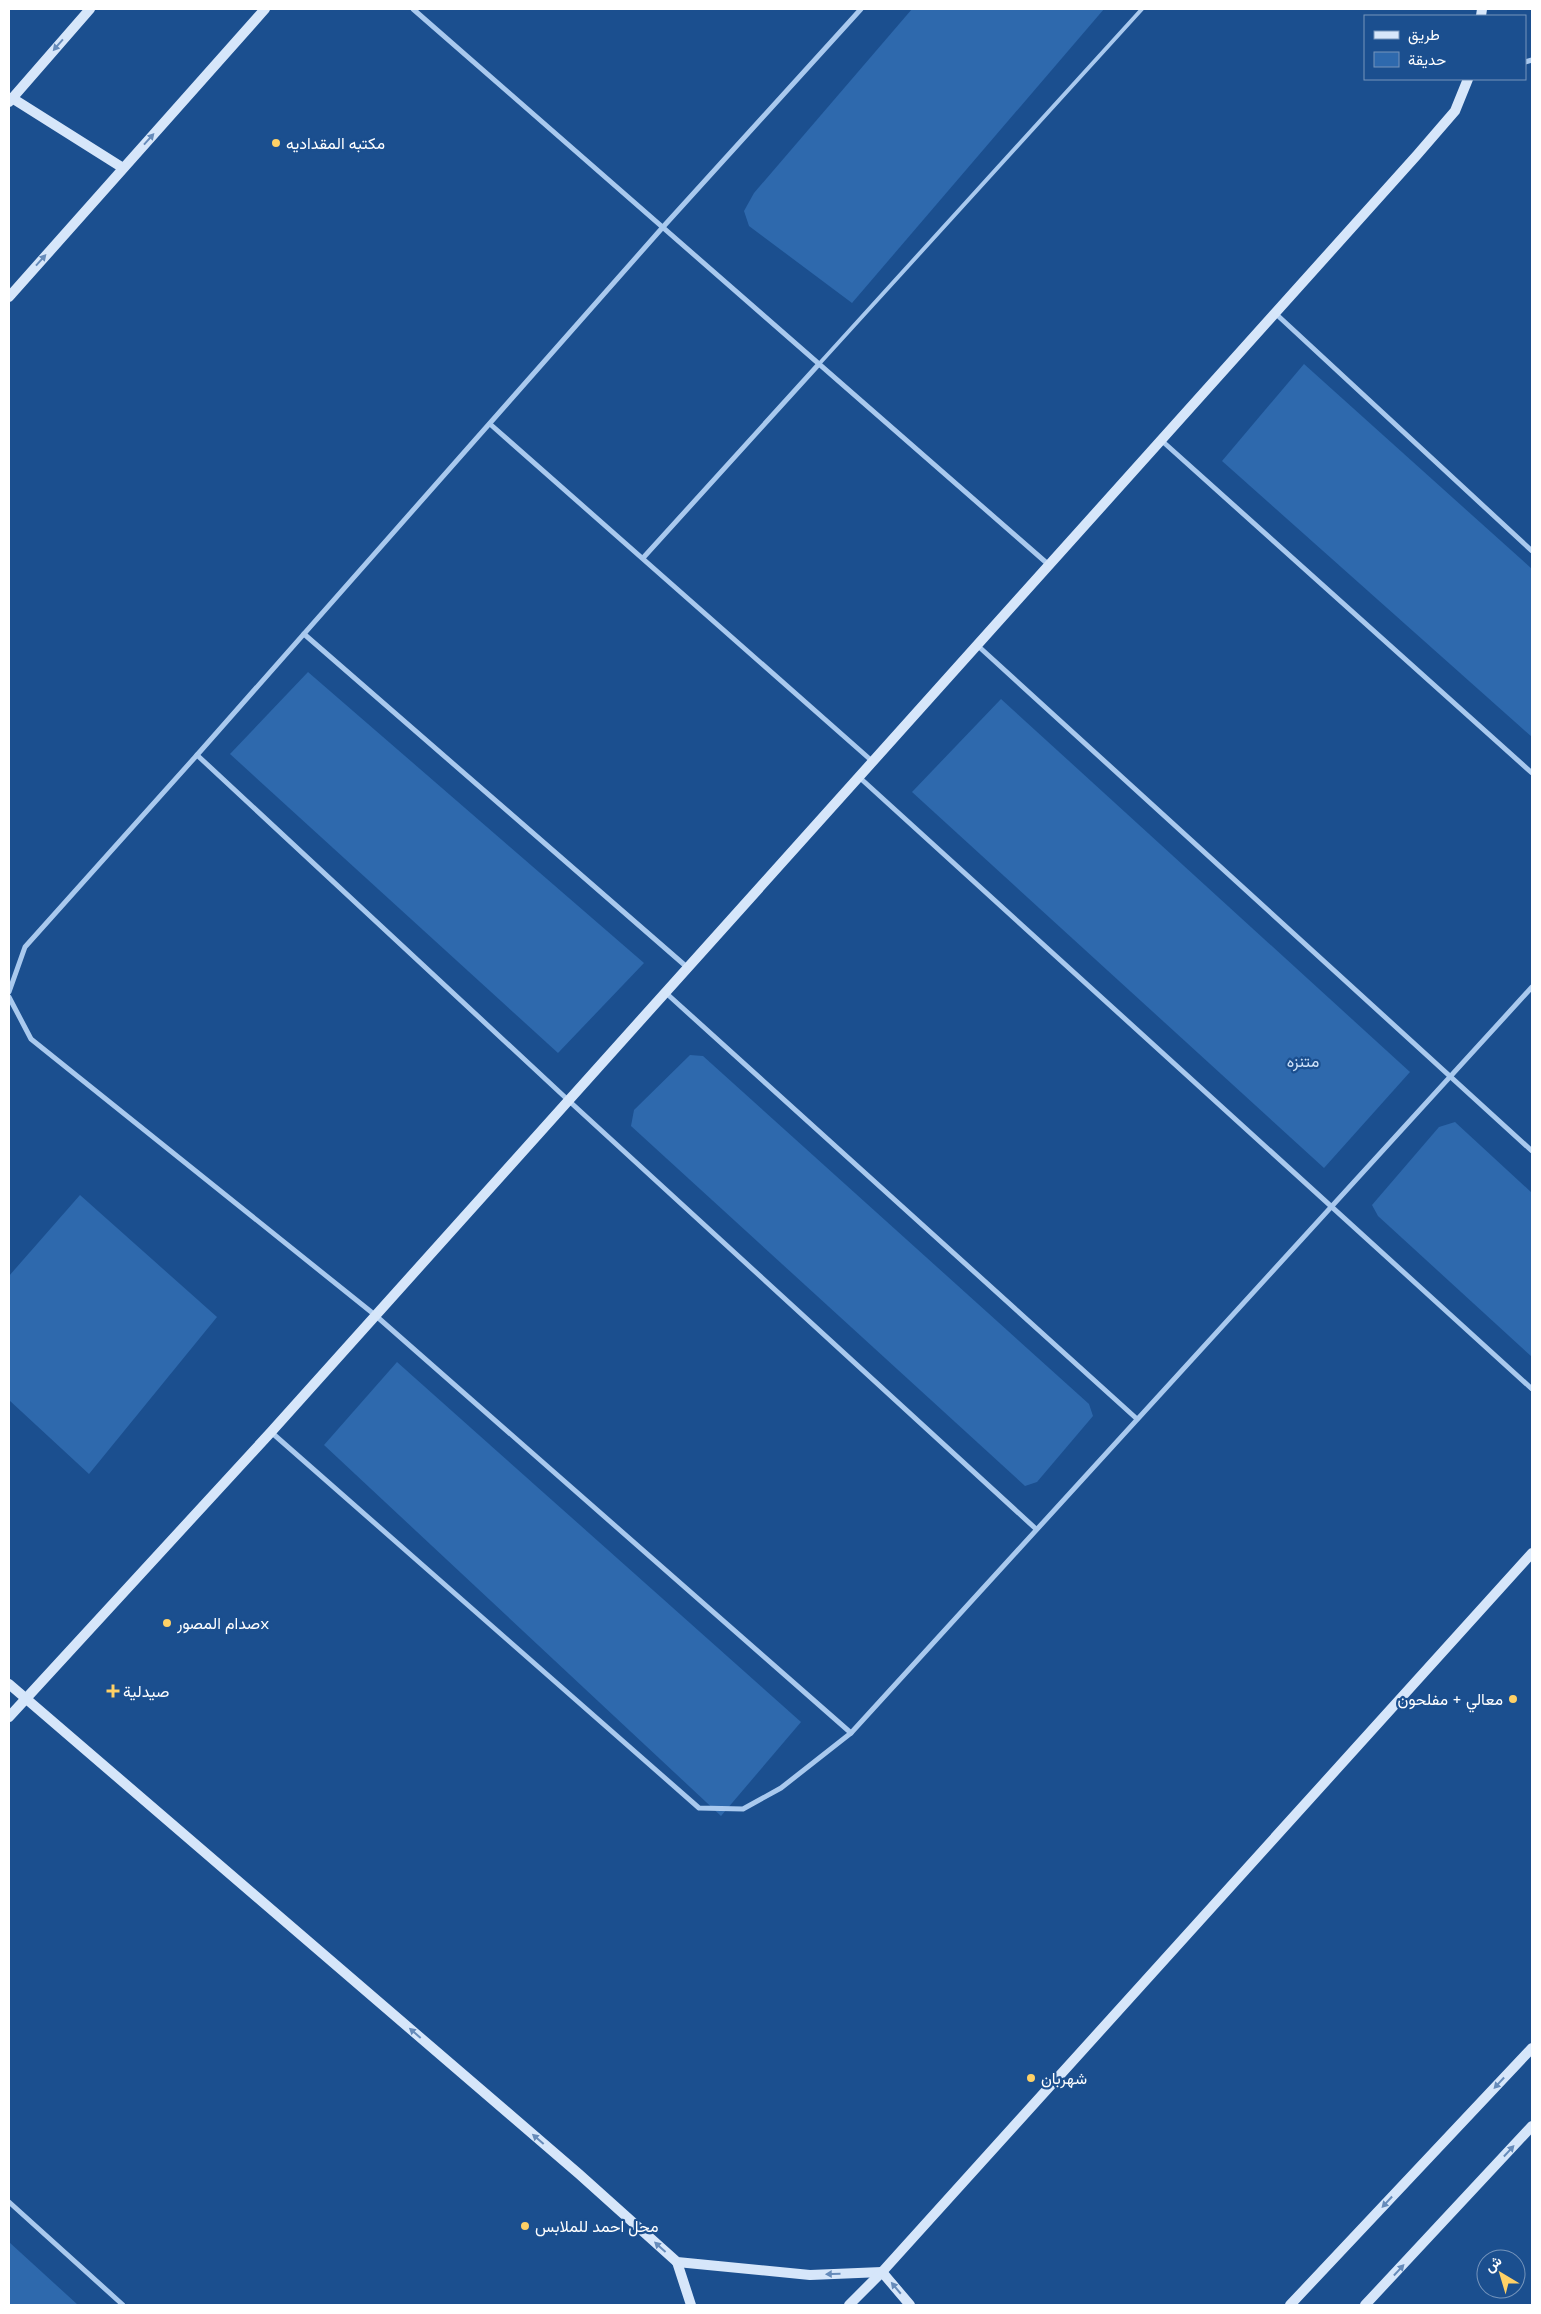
<svg xmlns="http://www.w3.org/2000/svg" width="1541" height="2314" font-family="'Space Grotesk',Vazirmatn,sans-serif">
	<style>
		.green { fill: #2e69ad }
		.lines { fill: none; stroke-linecap: round; stroke-linejoin: round }
		.lane { stroke: #a9c9ee; stroke-width: 4 }
		.street { stroke: #a9c9ee; stroke-width: 5 }
		.secondary { stroke: #d6e6fa; stroke-width: 10 }
		.oneway { fill: #668bba }
		.poi-dot { fill: #ffd166; stroke: #1b4f8f; stroke-width: 2 }
		.labels { text-anchor: middle; dominant-baseline: central; stroke-width: 4.5; stroke-linejoin: round; paint-order: stroke }
		.poi-label { font-size: 16px; fill: #fff; stroke: #1b4f8f; text-anchor: start }
		.park-label { font-size: 16px; fill: #cfe3fa; stroke: #1b4f8f }
	</style>
	<rect width="100%" height="100%" fill="#1b4f8f"/>
	<!-- green -->
	<g class="green">
		<path d="M912,9H1104L852,303L749,226L744,211L754,193Z"/>
		<path d="M1304,364L1532,569V737L1222,461Z"/>
		<path d="M308,672L644,963L558,1053L230,754Z"/>
		<path d="M1001,699L1410,1072L1324,1168L912,792Z"/>
		<path d="M690,1055L703,1056L1089,1404L1093,1416L1037,1482L1025,1486L631,1126L634,1110Z"/>
		<path d="M1455,1122L1532,1193V1357L1378,1216L1372,1205L1439,1127Z"/>
		<path d="M80,1195L217,1317L89,1474L9,1400V1276Z"/>
		<path d="M397,1362L801,1722L721,1816L324,1445Z"/>
		<path d="M9,2242L78,2305H9Z"/>
	</g>
	<g class="lines">
		<!-- lane -->
		<path class="lane" d="M819,364L1142,9"/>
		<!-- street -->
		<g class="street">
			<path d="M413,9L1049,565"/>
			<path d="M1525,62L1532,60"/>
			<path d="M1275,313L1532,551"/>
			<path d="M490,424L872,761"/>
			<path d="M1161,440L1532,773"/>
			<path d="M643,558L819,364"/>
			<path d="M304,634L688,968"/>
			<path d="M977,645L1532,1151"/>
			<path d="M197,755L568,1100L1036,1529"/>
			<path d="M859,777L1532,1389"/>
			<path d="M9,992L25,947L197,755L663,227L861,9"/>
			<path d="M666,993L1137,1419"/>
			<path d="M9,997L31,1039L375,1315L851,1733"/>
			<path d="M271,1432L699,1808L743,1809L781,1788L851,1733L1532,987"/>
			<path d="M9,2202L123,2305"/>
		</g>
		<!-- secondary -->
		<g class="secondary">
			<path d="M1481,16L1482,9"/>
			<path d="M12,98L123,168"/>
			<path d="M9,102L90,9"/>
			<path d="M9,297L265,9"/>
			<path d="M9,1684L579,2174L677,2262L810,2275L882,2272"/>
			<path d="M9,1717L271,1432L1417,155L1455,111L1468,79"/>
			<path d="M677,2262L691,2305"/>
			<path d="M882,2272L910,2305"/>
			<path d="M849,2305L882,2272L1532,1553"/>
			<path d="M1290,2305L1532,2048"/>
			<path d="M1365,2305L1532,2126"/>
		</g>
	</g>
	<!-- one-way arrows -->
	<defs><path id="oneway-solid" d="M-6-.8H1V-3.2L6.5 0L1 3.2V.8H-6Z" transform="scale(1.25)"/></defs>
	<g class="oneway">
		<use href="#oneway-solid" transform="translate(58 45) rotate(131)"/>
		<use href="#oneway-solid" transform="translate(149 139) rotate(-48)"/>
		<use href="#oneway-solid" transform="translate(41 260) rotate(-48)"/>
		<use href="#oneway-solid" transform="translate(415 2033) rotate(-139)"/>
		<use href="#oneway-solid" transform="translate(1499 2083) rotate(133)"/>
		<use href="#oneway-solid" transform="translate(538 2139) rotate(-139)"/>
		<use href="#oneway-solid" transform="translate(1509 2151) rotate(-47)"/>
		<use href="#oneway-solid" transform="translate(1387 2202) rotate(133)"/>
		<use href="#oneway-solid" transform="translate(660 2247) rotate(-138)"/>
		<use href="#oneway-solid" transform="translate(1399 2270) rotate(-47)"/>
		<use href="#oneway-solid" transform="translate(833 2274) rotate(179)"/>
		<use href="#oneway-solid" transform="translate(896 2288) rotate(-130)"/>
	</g>
	<!-- markers -->
	<g class="poi-dot">
		<circle cx="276" cy="143" r="5"/>
		<circle cx="167" cy="1623" r="5"/>
		<path d="M110.5 1683.5h5v5h5v5h-5v5h-5v-5h-5v-5h5z"/>
		<circle cx="1513" cy="1699" r="5"/>
		<circle cx="1031" cy="2078" r="5"/>
		<circle cx="525" cy="2226" r="5"/>
	</g>
	<g class="labels">
		<!-- poi labels -->
		<g class="poi-label">
			<text x="286" y="143">مكتبه المقداديه</text>
			<text x="177" y="1623">صدام المصورx</text>
			<text x="123" y="1691">صيدلية</text>
			<text x="1503" y="1699" text-anchor="end">معالي + مفلحون</text>
			<text x="1041" y="2078">شهربان</text>
			<text x="535" y="2226">محل احمد للملابس</text>
		</g>
		<!-- park labels -->
		<g class="park-label">
			<text x="1303" y="1061">متنزه</text>
		</g>
	</g>
	<!-- border -->
	<rect width="1541" height="2314" fill="none" stroke="#ffffff" stroke-width="20"/>
	<!-- legend -->
	<rect x="1364" y="15" width="162" height="65" fill="#1b4f8f" stroke="#7695bc"/>
	<rect x="1374" y="31" width="25" height="8" fill="#d6e6fa" stroke="#7695bc"/>
	<text x="1408" y="40" font-size="15" fill="#ffffff">طريق</text>
	<rect x="1374" y="52" width="25" height="15" fill="#2e69ad" stroke="#7695bc"/>
	<text x="1408" y="65" font-size="15" fill="#ffffff">حديقة</text>
	<!-- north arrow -->
	<g transform="translate(1501 2274) rotate(322)"><circle r="24" fill="#1b4f8f" stroke="#7695bc"/>
	<path d="M0-4L9 19L0 12L-9 19Z" fill="#ffd166"/>
	<text y="-8" font-size="14" font-weight="bold" text-anchor="middle" fill="#ffffff">ش</text>
	</g>
</svg>
